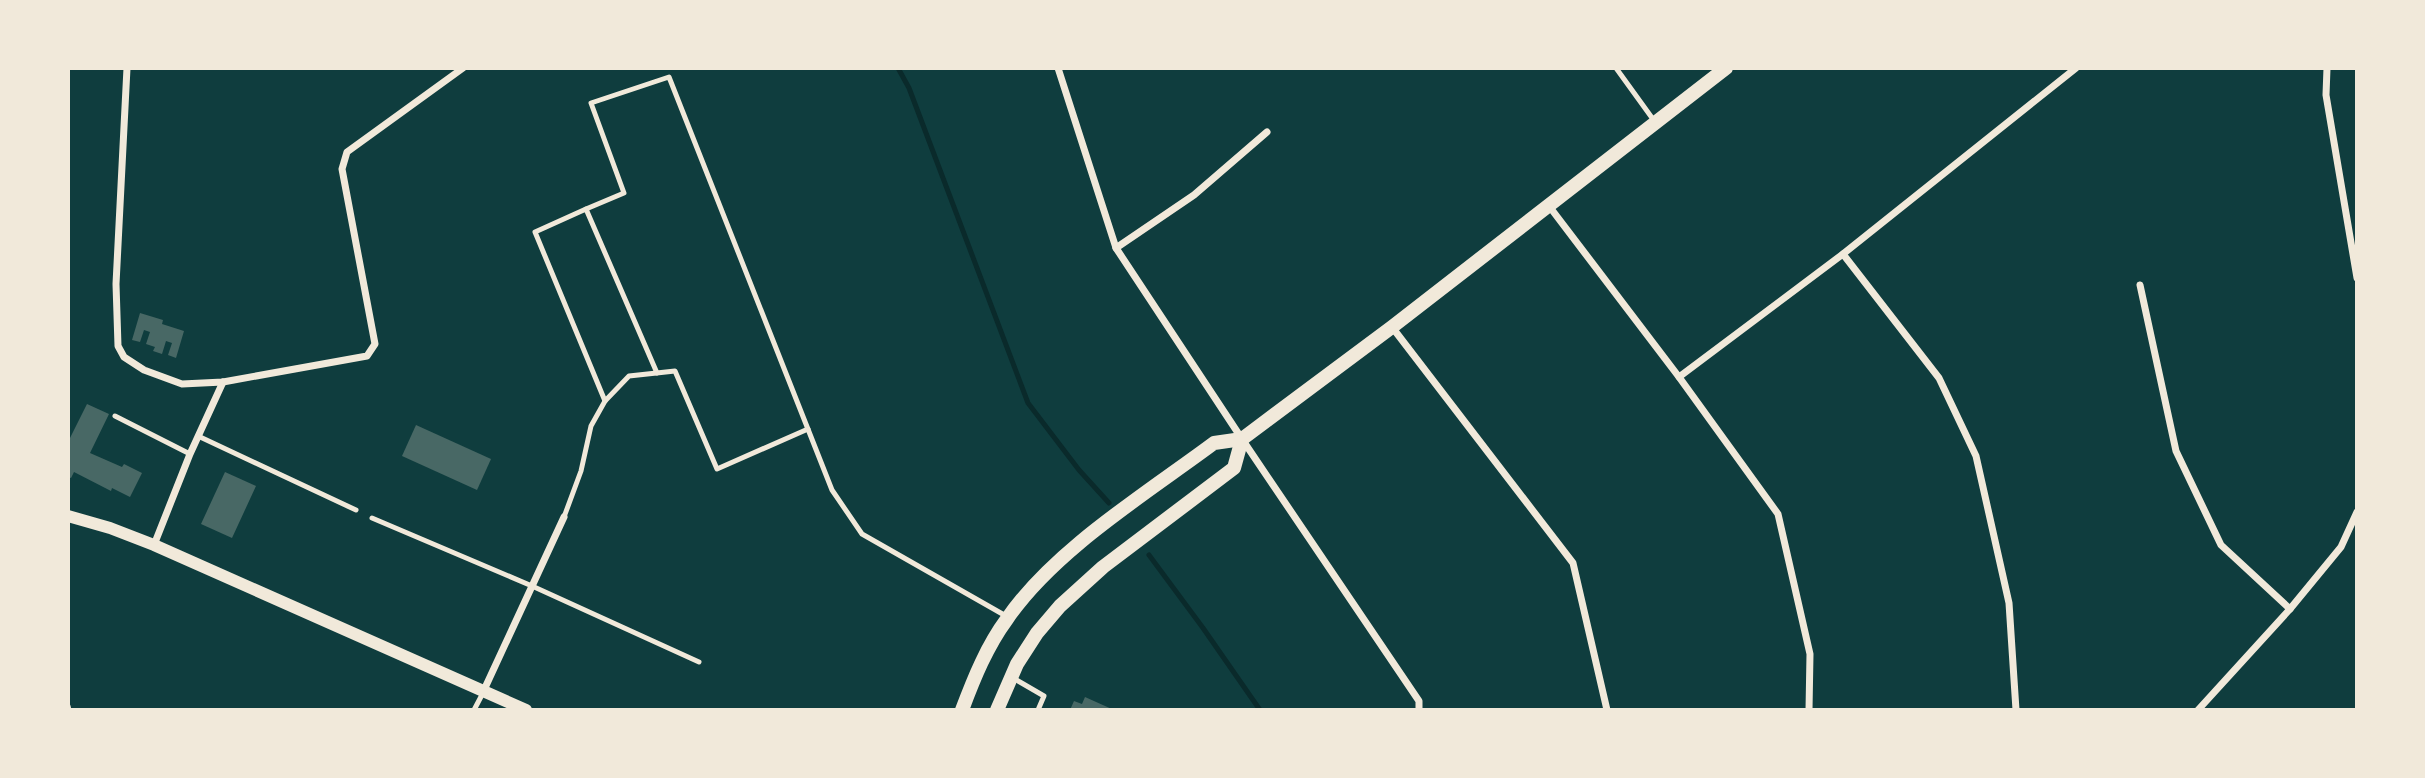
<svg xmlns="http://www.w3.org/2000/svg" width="2425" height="778" font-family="'Titillium Web',sans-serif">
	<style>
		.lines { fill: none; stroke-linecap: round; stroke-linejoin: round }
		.stream { stroke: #0a2a2b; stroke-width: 5 }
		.building { fill: #486865 }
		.service { stroke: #f1e9da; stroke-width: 5 }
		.minor { stroke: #f1e9da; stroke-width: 7 }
		.tertiary { stroke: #f1e9da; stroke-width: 12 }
		.secondary { stroke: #f1e9da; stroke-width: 14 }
	</style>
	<rect width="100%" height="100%" fill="#0f3d3e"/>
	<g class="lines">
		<!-- stream -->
		<g class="stream">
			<path d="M898,68L909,88L1028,403L1079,470L1109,503"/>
			<path d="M1149,555L1203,628L1260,710"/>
		</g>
	</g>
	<!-- building -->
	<g class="building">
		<path d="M140,313L163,320L162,324L184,331L176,358L168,355L172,343L166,341L162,354L153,351L155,347L146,344L150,332L144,330L140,342L132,340Z"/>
		<path d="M87,404L109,414L90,453L122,467L124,464L142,473L130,497L112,488L111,491L74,472L71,478L68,477V442Z"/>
		<path d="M416,425L491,459L477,490L402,456Z"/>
		<path d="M225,472L256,486L232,538L201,524Z"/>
		<path d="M1085,697L1114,710H1070L1074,701L1082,704Z"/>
	</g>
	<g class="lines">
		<!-- service -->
		<g class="service">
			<path d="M1616,68L1655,122"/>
			<path d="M586,209L624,193L591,103L669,77L832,490L862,534L1006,616"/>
			<path d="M605,401L535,232L586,209L657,373"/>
			<path d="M115,416L190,454"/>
			<path d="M198,436L356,510"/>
			<path d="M564,517L581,471L591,426L605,401L629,376L675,371L717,469L808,429"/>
			<path d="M372,518L532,586L699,662"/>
			<path d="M1013,678L1044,696L1038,710"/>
			<path d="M68,706L69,710"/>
			<path d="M474,710L484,691"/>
		</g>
		<!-- minor -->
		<g class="minor">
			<path d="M127,68L116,284L118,346L124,357L144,370L182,384L223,382L367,356L375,344L342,169L347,152L463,68"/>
			<path d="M1058,68L1116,248L1242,439L1419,701V710"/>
			<path d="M2327,68L2326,95L2357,278"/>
			<path d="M1549,206L1679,377L1778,514L1810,654L1809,710"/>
			<path d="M1116,248L1194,195L1267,132"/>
			<path d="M1843,254L1939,378L1976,456L2009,603L2016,710"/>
			<path d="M2140,285L2176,451L2221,545L2290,609"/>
			<path d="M1392,327L1573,563L1607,710"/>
			<path d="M1679,377L1843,254L2076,68"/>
			<path d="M154,545L190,454L223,382"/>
			<path d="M484,690L564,517"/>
			<path d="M2198,710L2290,609L2341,547L2357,512"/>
		</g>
		<!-- tertiary -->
		<path class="tertiary" d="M68,516L110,528L154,545L526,710"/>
		<!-- secondary -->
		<g class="secondary">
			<path d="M962,710C974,678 987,646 1007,619C1054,550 1147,493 1214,443L1242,439L1392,327L1726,68"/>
			<path d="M997,710L1017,664L1037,633L1060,606L1103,567L1234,468L1242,439"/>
		</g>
	</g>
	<!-- border -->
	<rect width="2425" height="778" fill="none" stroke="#f1e9da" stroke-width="140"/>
</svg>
